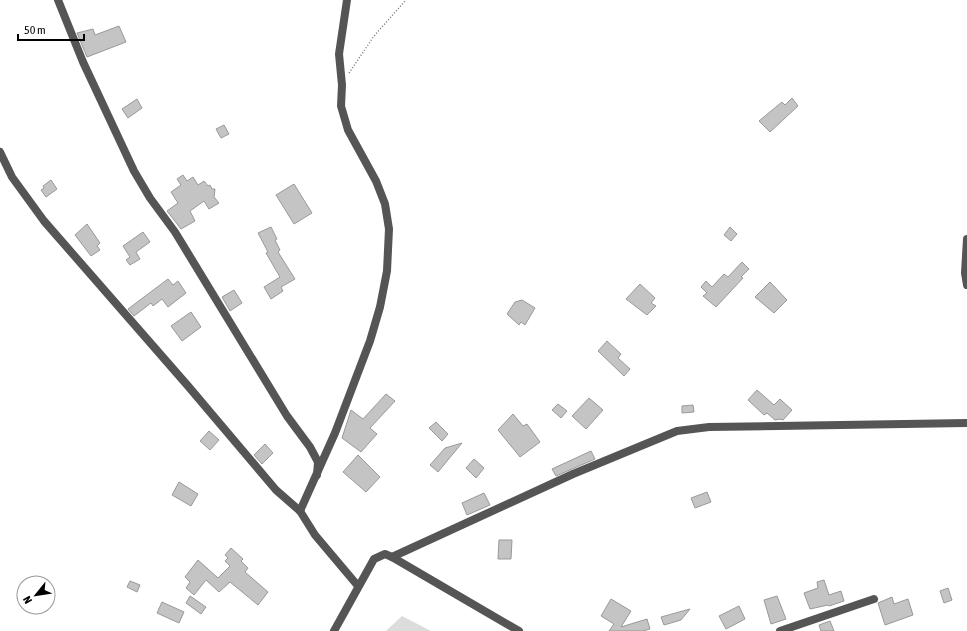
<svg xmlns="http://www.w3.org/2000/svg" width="967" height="631" font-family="'Asap Condensed',sans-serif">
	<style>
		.green { fill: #dcdcdc }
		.building { fill: #c4c4c4; stroke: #999 }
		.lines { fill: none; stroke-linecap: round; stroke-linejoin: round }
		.path { stroke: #777; stroke-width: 1.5; stroke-dasharray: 1 2; stroke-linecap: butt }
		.street { stroke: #555; stroke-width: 8 }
	</style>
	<rect width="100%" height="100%" fill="#fff"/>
	<!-- green -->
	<path class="green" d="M402,616L431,631H386Z"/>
	<!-- building -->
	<g class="building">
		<path d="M119,26L126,42L87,57L77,33L93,29L95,35Z"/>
		<path d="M792,98L798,106L770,132L759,121L782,102L785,105Z"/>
		<path d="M137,99L142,108L128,118L122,109Z"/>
		<path d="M224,125L229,134L221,138L216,129Z"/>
		<path d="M183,175L187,181L193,177L198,185L204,181L208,186L210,185L212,189H215L214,197L219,203L209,209L204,201L190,211L195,221L181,229L167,211L178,203L171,192L181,185L177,179Z"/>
		<path d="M51,180L57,189L46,197L41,190L44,188L43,186Z"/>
		<path d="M294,184L312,213L294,224L276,195Z"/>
		<path d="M87,224L100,243L97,246L100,250L91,256L75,235Z"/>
		<path d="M271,227L277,239L275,240L280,250L278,252L295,279L281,287L283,291L271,299L264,287L280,277L266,253L268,252L258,233Z"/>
		<path d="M730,227L737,234L731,241L724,235Z"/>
		<path d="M143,232L150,242L136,252L140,259L130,265L126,260L130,257L123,246Z"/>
		<path d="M742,262L749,269L741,277L743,278L716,307L703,296L707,293L701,287L706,281L712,287L724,274L728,277Z"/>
		<path d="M168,279L173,285L178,281L186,293L168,307L162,299L153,306L151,303L134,316L128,309Z"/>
		<path d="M770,282L787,300L774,313L755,297Z"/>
		<path d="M640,284L655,298L651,303L656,306L647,315L626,299Z"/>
		<path d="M234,290L242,303L230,311L222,297Z"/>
		<path d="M522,300L535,308L525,325L521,322L519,325L507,314L515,302Z"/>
		<path d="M191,312L201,327L182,341L171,326Z"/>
		<path d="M607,341L621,354L618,358L630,369L624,376L598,351Z"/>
		<path d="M757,390L774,405L780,399L792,410L783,420L780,419L775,420L767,413L764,415L748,400Z"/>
		<path d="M386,394L395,401L370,428L377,434L361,452L342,438L351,410L363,419Z"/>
		<path d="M589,398L603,410L586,429L572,416Z"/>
		<path d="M558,404L567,411L561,418L552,410Z"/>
		<path d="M693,405L694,412L682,413V406Z"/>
		<path d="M513,414L523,426L527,424L540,442L520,457L498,430Z"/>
		<path d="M436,422L448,434L442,441L429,428Z"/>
		<path d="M209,431L219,440L210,450L200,441Z"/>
		<path d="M462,443L438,472L430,465L445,448Z"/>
		<path d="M265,444L273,453L262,464L254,455Z"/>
		<path d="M591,451L595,459L556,476L552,469Z"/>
		<path d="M358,455L380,477L366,492L343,472Z"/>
		<path d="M474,459L484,468L476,478L466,468Z"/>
		<path d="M179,482L198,494L191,506L172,495Z"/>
		<path d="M707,492L711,502L695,508L691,498Z"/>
		<path d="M484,493L490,505L467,515L462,503Z"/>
		<path d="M499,540H512L511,559H498Z"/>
		<path d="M231,548L243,559L241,561L248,568L245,572L268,592L258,605L230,582L219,592L206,580L194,595L186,588L190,582L185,577L198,560L218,578L230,566L225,561L228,558L225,555Z"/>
		<path d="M824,580L829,595L841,591L844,601L829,606L828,605L810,609L804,593L818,588L817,582Z"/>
		<path d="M130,581L140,585L137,592L127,587Z"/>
		<path d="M948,588L952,600L944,603L940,591Z"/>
		<path d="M190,596L206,607L201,614L186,603Z"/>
		<path d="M777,596L786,619L771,624L764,600Z"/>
		<path d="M892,597L894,604L908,599L913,615L885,625L878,603Z"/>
		<path d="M611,599L631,611L621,627L647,619L650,629L643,631H609L614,624L601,616Z"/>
		<path d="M162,602L184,612L179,623L157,613Z"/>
		<path d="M739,606L745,619L726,629L719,616Z"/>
		<path d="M690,609L681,620L664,625L661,617Z"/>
		<path d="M830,621L834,631H821L819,625Z"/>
	</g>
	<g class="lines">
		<!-- path -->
		<path class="path" d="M349,73L374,36L406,0"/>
		<!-- street -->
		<g class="street">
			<path d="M58,0L83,62L134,171L150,198L175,232L287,416L310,447L318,462L317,475"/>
			<path d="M0,152L12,177L44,221L188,386L276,490L300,511L315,535L358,586"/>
			<path d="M967,239L965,273L967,285"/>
			<path d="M300,511L335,433L370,341L380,307L387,271L389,229L385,204L376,181L348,130L341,106L342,85L339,54L347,0"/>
			<path d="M392,557L573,474L677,431L709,427L967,423"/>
			<path d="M334,631L374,559L385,554L392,557L519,631"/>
			<path d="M780,631L874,599"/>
		</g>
	</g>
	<!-- north arrow -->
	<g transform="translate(36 595) rotate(240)"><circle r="19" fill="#ffffff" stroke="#999999"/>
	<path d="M0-3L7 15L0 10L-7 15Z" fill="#000000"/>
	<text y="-6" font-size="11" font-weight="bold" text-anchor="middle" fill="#000000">N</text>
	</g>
	<!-- scale -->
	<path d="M18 34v6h66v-6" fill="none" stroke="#000000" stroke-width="2"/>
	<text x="24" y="34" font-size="12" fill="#000000" stroke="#ffffff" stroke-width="3" paint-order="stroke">50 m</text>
</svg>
